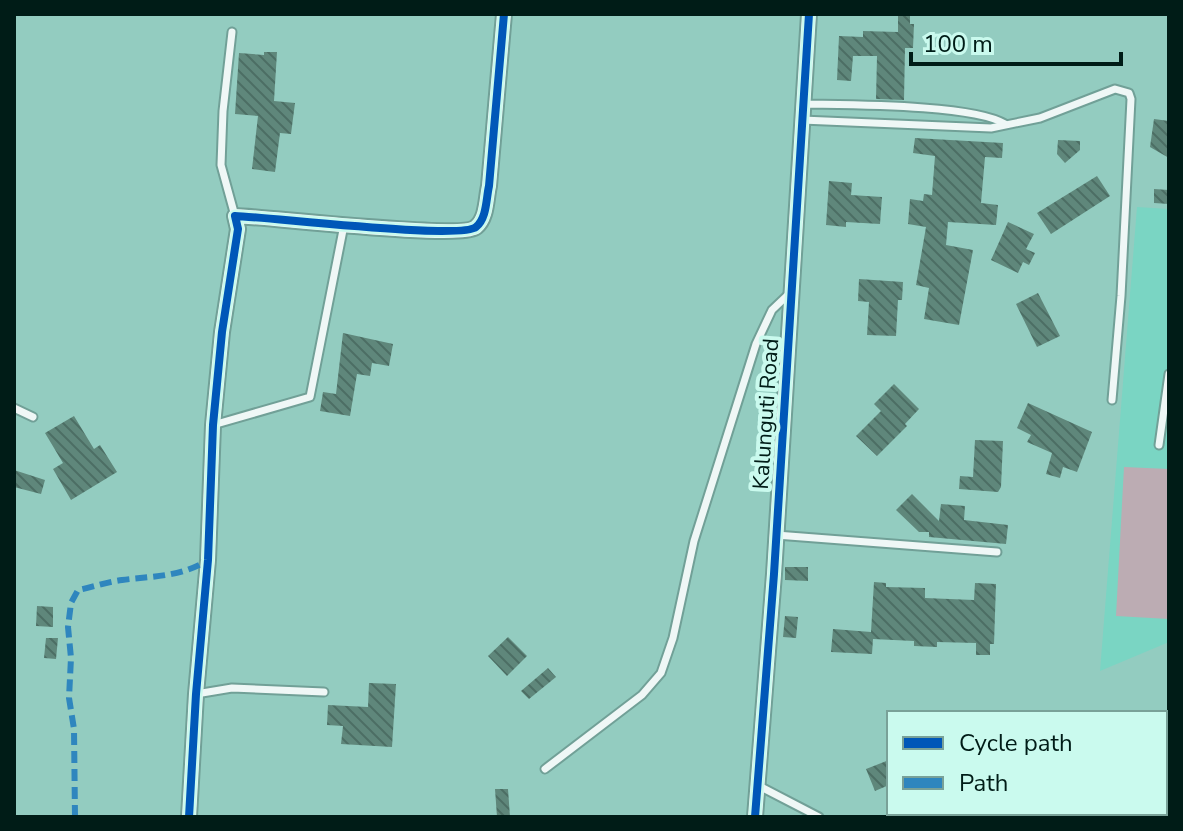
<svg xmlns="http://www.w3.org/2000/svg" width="1183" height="831" font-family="'Nunito Sans',sans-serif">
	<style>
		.built { fill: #7ad5c3 }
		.garden { fill: #bcacb3 }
		.building { fill: url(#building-back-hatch) }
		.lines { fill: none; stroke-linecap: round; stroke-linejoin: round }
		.service-casing { stroke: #71a097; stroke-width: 11 }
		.minor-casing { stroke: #71a097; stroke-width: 18 }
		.service { stroke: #eff7f6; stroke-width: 7 }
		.minor { stroke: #eff7f6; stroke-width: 14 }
		.quiet { stroke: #2f86be; stroke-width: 6; stroke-dasharray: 12 6; stroke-linecap: butt }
		.cycleway-casing { stroke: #cafaee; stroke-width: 13 }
		.cycleway { stroke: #0057b8; stroke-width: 8 }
		.labels { text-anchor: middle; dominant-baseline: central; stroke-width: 8; stroke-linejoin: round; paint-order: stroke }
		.street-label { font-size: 22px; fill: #001c17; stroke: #cafaee }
	</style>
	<defs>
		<pattern id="building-back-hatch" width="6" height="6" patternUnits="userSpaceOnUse" patternTransform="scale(2)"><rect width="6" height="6" fill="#5f877b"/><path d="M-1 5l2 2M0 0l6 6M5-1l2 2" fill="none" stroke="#4c6e64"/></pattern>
	</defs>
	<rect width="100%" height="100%" fill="#93ccc0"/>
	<!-- built -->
	<path class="built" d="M1137,207L1169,209V642L1100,671Z"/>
	<!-- garden -->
	<path class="garden" d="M1124,467L1169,469V619L1116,616Z"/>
	<!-- building -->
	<g class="building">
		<path d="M898,16H910V24H914L913,48H905L904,100L876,99L877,56H853L851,81L837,80L839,36L863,37V31L898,32Z"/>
		<path d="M264,52H277L274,101L295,103L291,134L280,133L275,172L252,169L258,116L235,114L239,53L264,55Z"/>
		<path d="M1154,119L1169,121V158L1150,147Z"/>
		<path d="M915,138L1003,143L1002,158L985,157L981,203L998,205L996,225L948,222L946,245L973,250L959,325L924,319L929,288L916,285L926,227L908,224L910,199L923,201L924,194L932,195L935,156L913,153Z"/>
		<path d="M1058,140L1080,141V150L1065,163L1057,154Z"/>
		<path d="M1097,176L1110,196L1051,234L1037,213Z"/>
		<path d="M829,181L852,183L851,195L882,197L880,224L846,222V227L826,225Z"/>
		<path d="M1154,189L1169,190V204L1154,203Z"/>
		<path d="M1008,222L1034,234L1026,249L1035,253L1029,265L1023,262L1018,273L991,260Z"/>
		<path d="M859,279L903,282L902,300H898L896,336L867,335L869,302L858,301Z"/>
		<path d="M1038,293L1060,336L1037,347L1016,304Z"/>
		<path d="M343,333L393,344L389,366L372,363L370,376L357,374L350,416L320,411L323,392L336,394Z"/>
		<path d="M894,384L919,409L905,424L907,426L877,456L856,436L881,411L874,404Z"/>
		<path d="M1028,403L1092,432L1077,472L1063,467L1060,478L1046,474L1052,453L1027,442L1031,435L1017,428Z"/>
		<path d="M74,416L94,449L100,445L117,472L71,500L53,469L63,463L45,433Z"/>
		<path d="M975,440L1003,441L1001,487L998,492L959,489L960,476L973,477Z"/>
		<path d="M14,470L45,480L41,494L14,487Z"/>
		<path d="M912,494L939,521L941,504L965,506L964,520L1008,525L1006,544L929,537V532H919L896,510Z"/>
		<path d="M785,567H808V581L785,580Z"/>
		<path d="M874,582L886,583V587L925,588V598L974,600L975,583L996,584L994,644H990V655H976V643L937,642V647L914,646V641L873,639L872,654L831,652L833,629L871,632Z"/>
		<path d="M37,606L53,607V627L36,626Z"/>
		<path d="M785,616L798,617L796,638L783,637Z"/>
		<path d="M508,637L527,656L507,676L488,656Z"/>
		<path d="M46,638H58L56,659L44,658Z"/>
		<path d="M548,668L556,677L529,699L521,691Z"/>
		<path d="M369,683L396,684L392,747L341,744L343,726L327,725L328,705L368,707Z"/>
		<path d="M889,760V785L875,791L866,769Z"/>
		<path d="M495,789H508L510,817H497Z"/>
	</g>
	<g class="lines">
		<defs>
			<g id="service">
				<path d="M232,32L223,111L221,165L235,216"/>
				<path d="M803,104C846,105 973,104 1005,124"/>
				<path d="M802,120L991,128L1040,118L1115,89L1129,93L1131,99L1121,296L1112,400"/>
				<path d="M14,408L33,417"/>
				<path d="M213,425L310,397L344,225"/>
				<path d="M1159,445L1169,374"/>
				<path d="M776,535L997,552"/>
				<path d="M196,694L232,688L324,692"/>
				<path d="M545,769L642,695L661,673L673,638L694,541L756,344L772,310L791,292"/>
				<path d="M759,786L819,817"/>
				<path d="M941,817L948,813"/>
			</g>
			<g id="minor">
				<path d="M189,817L196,694L208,560L213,425L222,332L238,229L235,216C268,217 461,240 476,227C487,218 486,199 489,186L504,14"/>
				<path d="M755,817L774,574L809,14"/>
			</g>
		</defs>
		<!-- service casing -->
		<use href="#service" class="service-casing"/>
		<!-- minor casing -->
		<use href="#minor" class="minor-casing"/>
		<!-- service -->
		<use href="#service" class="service"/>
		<!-- minor -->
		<use href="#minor" class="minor"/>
		<!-- quiet -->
		<path class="quiet" d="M75,817L74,729L69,698L71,658L68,627L71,603L78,590C93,587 107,582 122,580C153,576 181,577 208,560"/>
		<defs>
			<g id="cycleway">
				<path d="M189,817L196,694L208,560L213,425L222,332L238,229L235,216C268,217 461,240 476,227C487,218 486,199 489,186L504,14"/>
				<path d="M755,817L774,574L809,14"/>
			</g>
		</defs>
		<!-- cycleway casing -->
		<use href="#cycleway" class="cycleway-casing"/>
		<!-- cycleway -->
		<use href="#cycleway" class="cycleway"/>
	</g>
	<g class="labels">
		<!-- street labels -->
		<g class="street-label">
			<text transform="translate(766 414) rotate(-86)">Kalunguti Road</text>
		</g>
	</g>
	<!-- border -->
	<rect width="1183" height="831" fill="none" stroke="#001c17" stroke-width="32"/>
	<!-- legend -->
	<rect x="887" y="711" width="280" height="104" fill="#cafaee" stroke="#79a198" stroke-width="2"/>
	<rect x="903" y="737" width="40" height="12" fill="#0057b8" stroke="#79a198" stroke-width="2"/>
	<text x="959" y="751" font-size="24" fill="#001c17">Cycle path</text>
	<rect x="903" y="777" width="40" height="12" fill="#2f86be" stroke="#79a198" stroke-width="2"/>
	<text x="959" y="791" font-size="24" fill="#001c17">Path</text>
	<!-- scale -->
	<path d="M911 52v12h210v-12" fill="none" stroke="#001c17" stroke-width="4"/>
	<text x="923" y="52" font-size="24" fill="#001c17" stroke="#cafaee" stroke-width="6" paint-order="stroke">100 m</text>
</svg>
